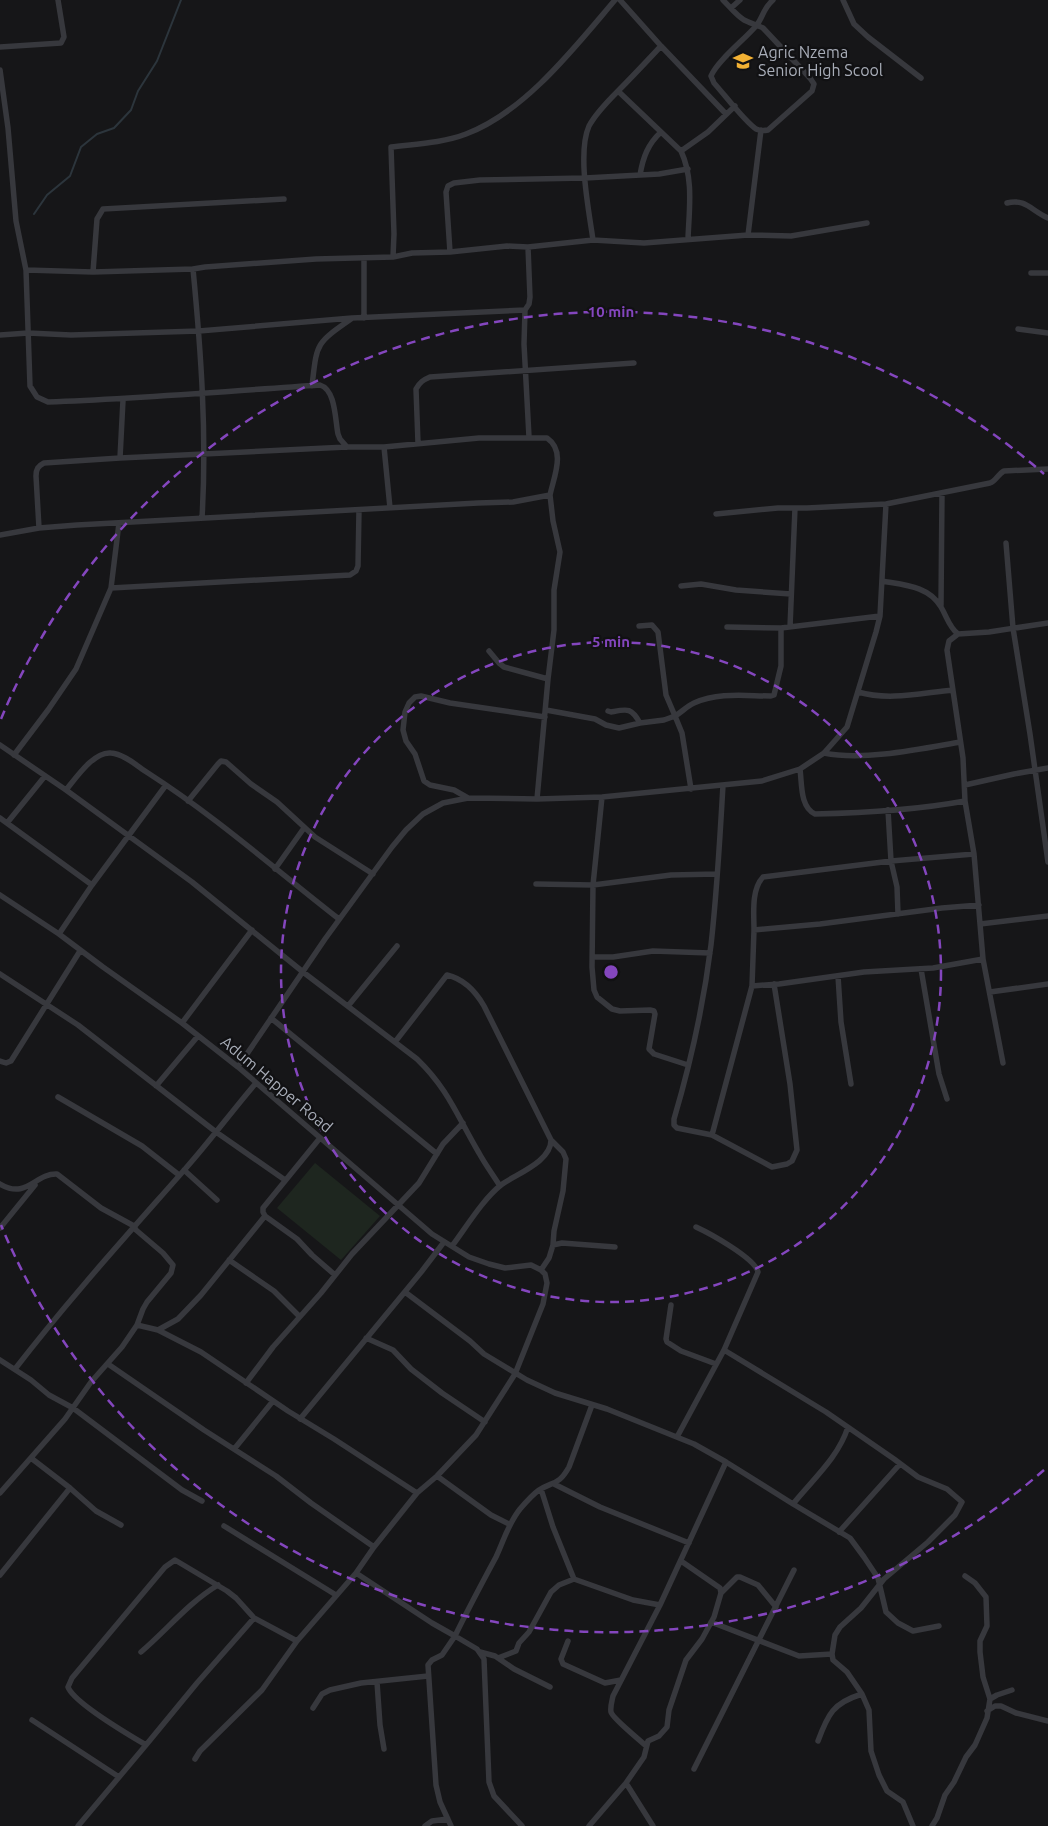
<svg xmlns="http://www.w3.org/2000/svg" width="1048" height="1826" font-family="Ubuntu,sans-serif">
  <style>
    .green { fill: #1e261f }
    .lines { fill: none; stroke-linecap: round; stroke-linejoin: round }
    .stream { stroke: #2c353c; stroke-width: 2 }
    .minor { stroke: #37383d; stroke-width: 5.5 }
    .ring { fill: none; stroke: #8446be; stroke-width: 2.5; stroke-dasharray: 9 6 }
    .labels { text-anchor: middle; stroke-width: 4.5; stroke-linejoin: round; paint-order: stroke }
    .poi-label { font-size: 16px; fill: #a8adb8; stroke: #111113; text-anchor: start }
    .street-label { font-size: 16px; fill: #a8adb8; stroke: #111113 }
    .centre { fill: #8446be; stroke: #111113; stroke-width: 2.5 }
    .ring-label { font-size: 15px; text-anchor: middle; font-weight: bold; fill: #8446be; stroke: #111113; stroke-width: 4.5; stroke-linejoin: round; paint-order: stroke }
  </style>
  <rect width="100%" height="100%" fill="#161618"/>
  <path class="green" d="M 315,1163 L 380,1216 L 341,1260 L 277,1208 Z"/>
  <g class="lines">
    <path class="stream" d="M 34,214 L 47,195 L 70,176 L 81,147 L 97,134 L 114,128 L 131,110 L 138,91 L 157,61 L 181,0"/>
    <path class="minor" d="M 620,0 L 661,46 L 726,114
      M 723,0 C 730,7 736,15 744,20 C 750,23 757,25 763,28 L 810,78 L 814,84 L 812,91 L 768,130 C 763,131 760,131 756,129 C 745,122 724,94 714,83 L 711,76 C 717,61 744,40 756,26 C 764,16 762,10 773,0
      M 843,0 L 854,24 L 868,37 L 921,78
      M 731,8 L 740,0
      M 0,47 L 61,43 L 64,37 L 58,0
      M 0,70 L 8,128 L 16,221 L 26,270 L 30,386 L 37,397 L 48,402 C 139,399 229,391 320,385 C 336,390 335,420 338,434 L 340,439 L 347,447
      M 618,91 L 681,151 C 694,179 689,210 688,239
      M 681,151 L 708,132 L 735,106
      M 640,175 C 643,157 648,144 661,132
      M 1007,203 C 1025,198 1032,211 1048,218
      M 748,235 L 761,130
      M 593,240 C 589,211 577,153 589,126 C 596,113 608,101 618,91 C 633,76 647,61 661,46
      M 450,252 L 446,192 L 448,186 L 454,183 L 480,180 L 585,178 L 659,174 L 688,169
      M 393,257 L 394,234 L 391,147 C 415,144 443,143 466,134 C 525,112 575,47 615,0
      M 364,258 L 364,318
      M 193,269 L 205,267 L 316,259 L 393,257 L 412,253 L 450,252 L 507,246 L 528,247 L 593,240 L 644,243 L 748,235 L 791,236 L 867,223
      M 26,270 L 93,272 L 193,269 C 201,352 207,435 202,518
      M 93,272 L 97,219 L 103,209 L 284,199
      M 1031,273 L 1048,273
      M 525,310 L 529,304 L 530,297 L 528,247
      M 1018,329 L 1048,333
      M 0,335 L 28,333 L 71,335 L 199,331 L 352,318 L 525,310 L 524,344 L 529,437
      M 312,386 C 317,343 315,344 351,319
      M 418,443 L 416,389 C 420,382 423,380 430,377 L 634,363
      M 384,447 L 390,508
      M 120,458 L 123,400
      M 716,514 L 778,508 L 807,508 L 886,504 L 990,483 C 996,481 998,474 1004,471 L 1048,469
      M 0,535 L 39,528 L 77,525 L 478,503 L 513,502 L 550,495 C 554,476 566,451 547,438 L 479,438 L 384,447 L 347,447 L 120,458 L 44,463 C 38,466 36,469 36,476 L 39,528
      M 1006,543 L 1013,628 L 1030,734 L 1048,862
      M 882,581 C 904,585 929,586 941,607 C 947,617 949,627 958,634 L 989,632 L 1048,623
      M 681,586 L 701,584 L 736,590 L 791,594
      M 111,588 L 350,575 L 356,571 L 358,566 L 359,510
      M 941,605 L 942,493
      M 727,627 L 781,628 L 880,616
      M 790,627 L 795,508
      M 958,634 L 949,641 L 947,650 L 963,758 L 965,801 L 974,854 L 983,959 L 1003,1063
      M 489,651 L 499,663 L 504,667 L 548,679 L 537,799
      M 548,679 L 554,630 L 554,590 L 560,552 L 553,521 L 550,495
      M 858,692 C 889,701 921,693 953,690
      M 546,710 L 595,719 L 606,725 L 619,728 L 640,723 L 664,720 L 675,716 L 666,695 L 658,632 L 652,625 L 639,626
      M 608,711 L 611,712 C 627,709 631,707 640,723
      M 0,745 L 66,790 L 192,882 L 303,972 L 417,1059 C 449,1090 457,1116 479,1153 C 485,1164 493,1175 500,1186
      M 824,753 C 864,761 920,749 960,742
      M 14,755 L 48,710 L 76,669 L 111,588 L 119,523
      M 800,769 C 802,784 800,807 815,814 C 865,813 916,810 965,801
      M 723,785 C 720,838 717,892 711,945 C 704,1001 690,1065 674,1119 L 674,1125 L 677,1128 L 712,1135 L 772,1167 L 787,1164 L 792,1161 L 797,1150 L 790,1084 L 774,984
      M 965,785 L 1014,774 L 1048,768
      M 691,789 L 682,733 L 675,716 C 682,712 687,706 694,703 C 719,692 745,696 771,696 L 774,695 L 781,666 L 781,628
      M 66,790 C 76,778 94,751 111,753 C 124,754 137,766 148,773 C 215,816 276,870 339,919
      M 602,797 L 593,885 L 592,967 L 594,990 L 597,997 L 612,1009 L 620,1011 L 650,1010 L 654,1011 L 655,1014 L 649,1049 L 654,1054 L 688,1065
      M 468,798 L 454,790 L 430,785 L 424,781 L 415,754 L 406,741 L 403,730 L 405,712 L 409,703 L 415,697 L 421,696 L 450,703 L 545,717
      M 188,801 L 218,764 L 221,761 L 226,762 L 251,784 L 277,802 L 315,837 L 373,874
      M 888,810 L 891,861 L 897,887 L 898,914
      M 0,818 L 92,885
      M 7,823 L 45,776
      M 275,869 L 304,828
      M 536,884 L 593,885 L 671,875 L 717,874
      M 0,895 L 59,934 L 103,967 L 182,1023 L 238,1067 L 432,1234 L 469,1257 L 489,1264 L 505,1268 L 531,1265 L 541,1270
      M 980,924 L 1048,916
      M 754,930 C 754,914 751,890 763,877 L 891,861 L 974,854
      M 59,934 L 92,885 L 166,785
      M 593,957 L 613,957 L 653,951 L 710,953
      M 921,969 L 939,1074 L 947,1099
      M 0,974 L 78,1025 L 216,1132 L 285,1180
      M 838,976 L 841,1022 L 851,1084
      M 752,986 L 779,984 L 864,972 L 933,968 L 983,959
      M 990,992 L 1048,984
      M 348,1006 L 397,946
      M 271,1018 L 437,1154
      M 182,1023 L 252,930
      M 395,1042 L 447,975 C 464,979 476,992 484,1006 L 551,1140 C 551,1162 516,1174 501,1185 C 483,1199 465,1229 452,1246
      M 0,1061 L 6,1063 L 11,1061 L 80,951
      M 238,1067 L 325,939 L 392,847 L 406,830 L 423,814 L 443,803 L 468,798 L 537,799 L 602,797 L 762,781 L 800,769 L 824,753 L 847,727 L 876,632 L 880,616 L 886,504
      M 156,1086 L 198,1036
      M 58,1097 L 142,1146 L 179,1175
      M 712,1135 L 752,986 L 754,930 L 820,924 L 942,908 L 979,905
      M 320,1138 L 263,1208 L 263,1212 L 265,1216 L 297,1239 L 312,1255 L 335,1275
      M 551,1140 L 563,1152 L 566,1159 L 563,1191 L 554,1231 L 553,1245
      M 184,1170 L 217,1200
      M 0,1184 C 27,1200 35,1173 57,1174 L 101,1208 L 134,1226 L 136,1230 L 163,1253 L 173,1265 L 171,1273 L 147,1302 L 143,1309 L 137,1325 L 122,1347 L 91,1382 L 65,1419 L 0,1493
      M 0,1228 L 35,1185
      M 229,1260 L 274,1291 L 299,1316
      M 541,1270 L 549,1258 L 553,1245 L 562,1243 L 615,1247
      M 405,1292 L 470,1341 L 484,1354 L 527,1380 L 555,1393 L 607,1409 L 694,1444 L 726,1462 L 660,1605 L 613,1696 C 612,1701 610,1707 611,1712 C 612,1718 640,1740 646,1746
      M 671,1305 L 666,1339 L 667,1342 L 681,1351 L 716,1364
      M 137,1325 L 158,1330 L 201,1352 L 288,1411 L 334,1439 L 417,1493
      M 158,1330 L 178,1319 L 201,1295 L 265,1216
      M 366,1338 L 393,1350 L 411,1369 L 442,1393 L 485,1422
      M 724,1350 L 826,1412 L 894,1459 L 918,1477 L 947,1489 L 962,1502 L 955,1515 L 928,1542 L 884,1579 L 861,1608 L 840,1627 L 835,1635 L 832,1654 L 833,1660 L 847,1672 L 862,1694 L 869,1710 L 871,1751 L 879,1775 L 887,1791 L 903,1802 L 913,1826
      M 0,1360 L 31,1380 L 49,1395 L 73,1408 L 182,1490 L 202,1501
      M 108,1364 L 204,1430 L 276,1476 L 311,1503 L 374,1547
      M 15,1369 C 69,1299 128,1234 186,1168 C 210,1141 232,1111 256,1083
      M 246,1383 L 273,1347 L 321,1293 L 352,1254 L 419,1183 L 443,1144 L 463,1123
      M 300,1419 L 422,1271 L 444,1242
      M 677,1437 L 724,1350 L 758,1272 C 755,1258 709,1233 696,1227
      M 235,1448 L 273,1401
      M 726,1462 L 793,1504 C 813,1479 838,1458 848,1427
      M 437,1476 L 491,1515 L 509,1524
      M 554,1484 L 600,1507 L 689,1543
      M 70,1488 L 96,1511 L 121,1525
      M 541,1489 L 553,1527 L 574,1579
      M 793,1504 L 850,1538 L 864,1557 L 878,1578 L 886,1612 L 898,1623 L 913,1631 L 939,1626
      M 224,1526 L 336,1595
      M 839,1532 L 900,1464
      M 681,1561 L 720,1588 L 721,1593
      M 0,1575 L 70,1488 L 31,1458
      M 965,1576 L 975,1583 L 986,1597 L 987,1626 L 980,1641 L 980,1652 L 983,1677 L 990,1699
      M 254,1618 L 197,1683 L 146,1745 C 129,1735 74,1703 68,1687 L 72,1678 L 165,1567 L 175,1560 L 227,1591 L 236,1598 L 254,1618 L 297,1641
      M 711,1622 L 799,1656 L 832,1654
      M 568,1641 L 561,1659 L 563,1664 L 605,1683 L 621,1680
      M 141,1652 C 167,1630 188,1603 218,1585
      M 480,1652 L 495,1656 L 514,1669 L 550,1687
      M 498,1658 L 516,1651 L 519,1643 L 529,1632 L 551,1592 L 559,1585 L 574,1579 L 633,1600 L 660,1605
      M 377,1682 L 380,1725 L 384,1749
      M 313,1708 L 322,1694 L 330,1690 L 361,1683 L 428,1676
      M 987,1711 L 995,1706 L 1001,1706 L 1016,1713 L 1048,1721
      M 32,1720 L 119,1777
      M 818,1741 C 828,1714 833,1703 862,1694
      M 195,1759 L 200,1751 L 262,1690 L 297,1641 L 356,1573
      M 694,1769 L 794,1570
      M 626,1783 L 653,1826
      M 78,1826 L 146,1745
      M 425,1826 L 432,1821 L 448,1819
      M 451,1826 L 440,1802 L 436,1785 L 428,1665 L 432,1660 L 442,1655 L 455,1636 L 432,1623 L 356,1573 L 374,1547 L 417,1493 L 437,1476 L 476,1435 L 515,1374 L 543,1304 L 547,1283 L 545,1274 L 541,1270
      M 522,1826 L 494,1796 L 489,1782 L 484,1659 L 477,1649 L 455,1636 C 468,1609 482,1583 496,1557 C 504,1540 508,1524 520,1509 C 526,1502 532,1495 539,1490 C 554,1481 559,1485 569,1467 L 592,1405
      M 589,1826 L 626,1783 L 644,1757 L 648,1741 L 659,1736 L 667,1727 L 669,1710 L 686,1660 L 702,1639 L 714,1617 L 721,1593 L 737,1577 L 740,1577 L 758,1585 L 776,1607
      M 932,1826 L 937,1818 L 945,1795 L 954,1782 L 966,1757 L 975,1745 L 987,1718 L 990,1699 L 997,1695 L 1012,1690"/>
  </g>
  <g class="ring">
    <circle cx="611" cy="972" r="330"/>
    <path d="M1044 1470A660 660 0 0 1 1 1225M1 719A660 660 0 0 1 1044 474"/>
  </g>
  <defs>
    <symbol id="school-bare" viewBox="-9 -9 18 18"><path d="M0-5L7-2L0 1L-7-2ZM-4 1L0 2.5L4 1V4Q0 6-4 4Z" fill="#f2b134" stroke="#111113" stroke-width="2.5" paint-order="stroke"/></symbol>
  </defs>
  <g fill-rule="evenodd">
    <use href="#school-bare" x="729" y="47" width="28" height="28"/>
  </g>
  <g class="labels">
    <g class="poi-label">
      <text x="758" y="58">Agric Nzema<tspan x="758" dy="18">Senior High Scool</tspan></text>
    </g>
    <g class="street-label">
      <text transform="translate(277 1084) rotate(40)" y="6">Adum Happer Road</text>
    </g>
  </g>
  <circle cx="611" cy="972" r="8" class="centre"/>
  <g class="ring-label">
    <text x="611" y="317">10 min</text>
    <text x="611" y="647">5 min</text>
  </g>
</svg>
